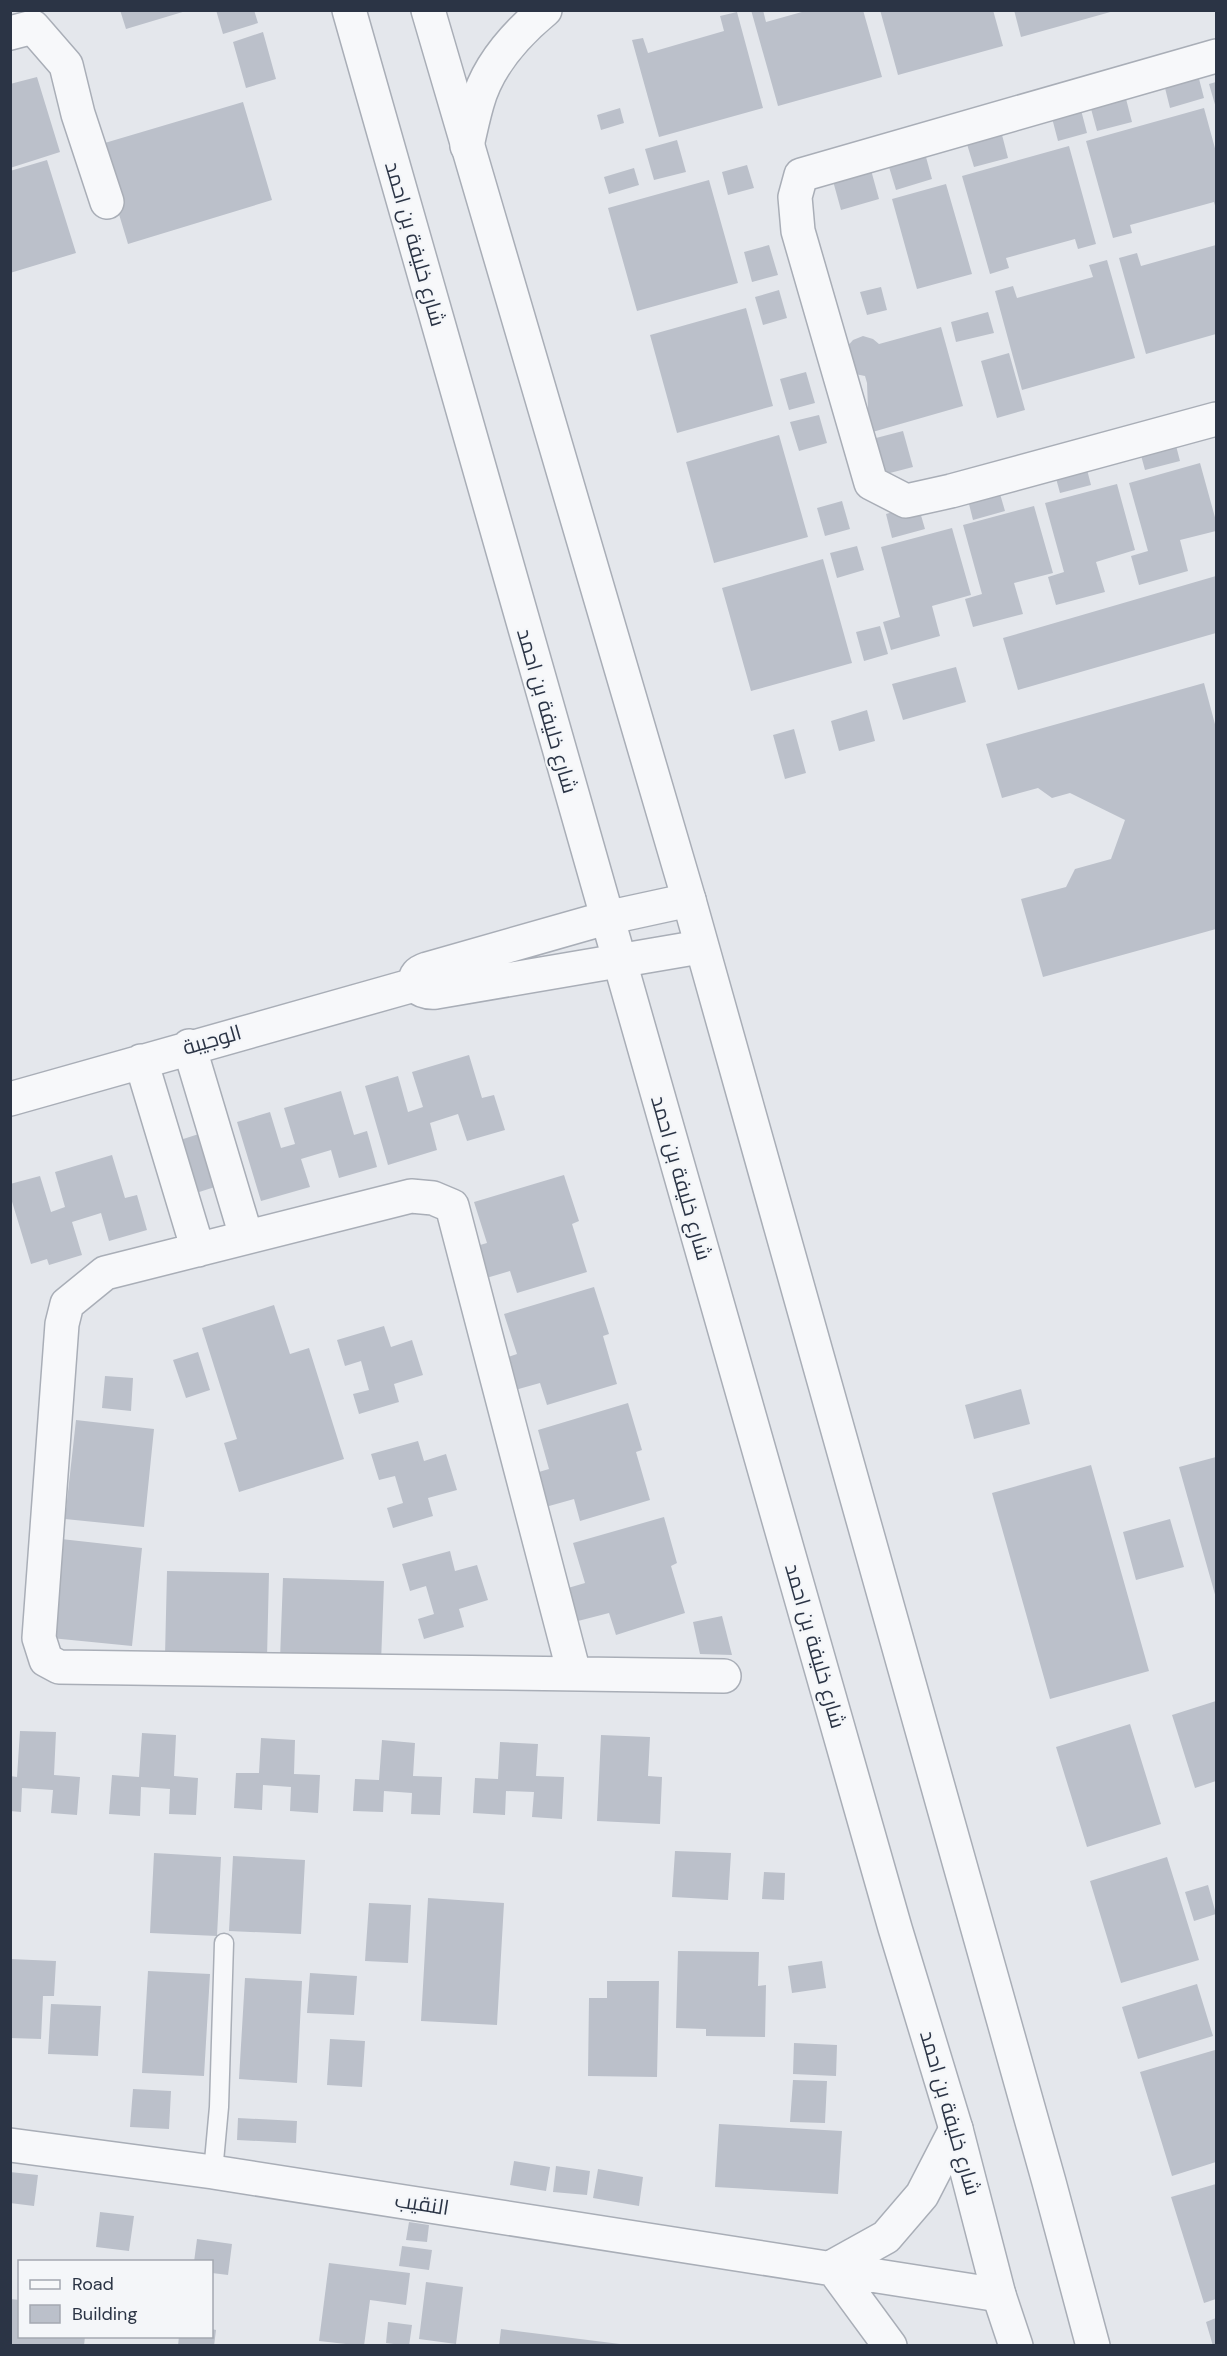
<svg xmlns="http://www.w3.org/2000/svg" width="1227" height="2356" font-family="'DM Sans',Cairo,sans-serif">
  <style>
    .building { fill: #bbc0ca }
    .lines { fill: none; stroke-linecap: round; stroke-linejoin: round }
    .service-casing { stroke: #a9aeb7; stroke-width: 21 }
    .minor-casing { stroke: #a9aeb7; stroke-width: 36 }
    .tertiary-casing { stroke: #a9aeb7; stroke-width: 36 }
    .service { stroke: #f7f8fa; stroke-width: 18 }
    .minor { stroke: #f7f8fa; stroke-width: 33 }
    .tertiary { stroke: #f7f8fa; stroke-width: 33 }
    .labels { text-anchor: middle; stroke-width: 4.5; stroke-linejoin: round; paint-order: stroke }
    .street-label { font-size: 21px; fill: #2b3445; stroke: #f4f6f9 }
  </style>
  <rect width="100%" height="100%" fill="#e4e7ec"/>
  <path class="building" d="M 120,10 L 186,10 L 186,11 L 126,29 Z
    M 216,10 L 254,10 L 258,23 L 223,34 Z
    M 751,10 L 763,10 L 766,22 L 809,10 L 863,10 L 882,77 L 778,106 Z
    M 880,10 L 993,10 L 1003,46 L 898,75 Z
    M 1014,10 L 1114,10 L 1114,11 L 1021,37 Z
    M 737,12 L 763,108 L 659,137 L 632,40 L 643,38 L 648,53 L 724,31 L 720,16 Z
    M 263,32 L 276,79 L 246,88 L 233,42 Z
    M 1198,75 L 1204,98 L 1170,108 L 1164,84 Z
    M 37,77 L 60,152 L 10,168 L 10,84 Z
    M 1216,82 L 1216,108 L 1209,84 Z
    M 1125,95 L 1132,122 L 1097,131 L 1090,105 Z
    M 243,102 L 272,200 L 128,244 L 98,145 Z
    M 620,108 L 624,123 L 601,130 L 597,115 Z
    M 1204,108 L 1216,152 L 1216,209 L 1214,202 L 1130,225 L 1132,233 L 1113,238 L 1086,141 Z
    M 1081,110 L 1087,133 L 1058,141 L 1052,118 Z
    M 1001,131 L 1008,158 L 974,167 L 966,141 Z
    M 677,140 L 686,172 L 654,180 L 645,149 Z
    M 1069,146 L 1096,244 L 1078,249 L 1075,239 L 1006,258 L 1009,268 L 990,274 L 962,176 Z
    M 926,157 L 932,179 L 896,190 L 889,167 Z
    M 47,160 L 76,253 L 10,273 L 10,171 Z
    M 747,165 L 754,188 L 728,195 L 722,172 Z
    M 634,168 L 639,185 L 609,194 L 604,177 Z
    M 871,170 L 879,199 L 841,210 L 833,181 Z
    M 709,180 L 738,283 L 637,311 L 608,208 Z
    M 946,184 L 972,274 L 917,289 L 892,199 Z
    M 769,245 L 778,275 L 752,282 L 744,252 Z
    M 1216,245 L 1216,334 L 1146,354 L 1119,258 L 1137,253 L 1141,266 Z
    M 1107,260 L 1135,358 L 1022,390 L 995,291 L 1013,286 L 1017,298 L 1093,277 L 1089,265 Z
    M 881,287 L 887,310 L 867,315 L 860,292 Z
    M 779,290 L 787,318 L 763,325 L 755,297 Z
    M 746,308 L 773,406 L 677,433 L 650,335 Z
    M 988,312 L 994,333 L 956,342 L 951,322 Z
    M 941,327 L 963,406 L 869,433 L 867,383 L 865,376 L 855,374 L 846,348 L 853,340 L 863,336 L 873,339 L 879,344 Z
    M 1009,353 L 1025,410 L 997,418 L 981,361 Z
    M 806,372 L 815,403 L 789,410 L 780,379 Z
    M 819,415 L 827,443 L 799,451 L 790,422 Z
    M 903,431 L 913,467 L 886,474 L 876,438 Z
    M 779,435 L 808,537 L 714,563 L 686,462 Z
    M 1174,438 L 1180,461 L 1145,470 L 1139,448 Z
    M 1085,462 L 1091,485 L 1060,493 L 1054,471 Z
    M 1200,463 L 1216,521 L 1216,531 L 1180,540 L 1188,571 L 1139,585 L 1131,556 L 1148,551 L 1129,483 Z
    M 1117,484 L 1135,550 L 1096,562 L 1105,592 L 1056,605 L 1048,577 L 1064,572 L 1045,503 Z
    M 998,487 L 1005,511 L 973,520 L 967,496 Z
    M 842,501 L 850,529 L 825,536 L 817,508 Z
    M 918,505 L 925,529 L 892,538 L 886,514 Z
    M 1034,506 L 1053,573 L 1014,583 L 1023,614 L 973,627 L 965,599 L 982,594 L 963,525 Z
    M 952,528 L 971,595 L 932,606 L 940,636 L 891,650 L 883,622 L 900,617 L 881,547 Z
    M 857,546 L 864,570 L 837,578 L 830,553 Z
    M 823,559 L 852,663 L 751,691 L 722,588 Z
    M 1216,576 L 1216,633 L 1018,690 L 1003,638 Z
    M 880,626 L 888,654 L 864,661 L 856,632 Z
    M 956,667 L 966,702 L 903,720 L 892,684 Z
    M 1204,683 L 1216,728 L 1216,929 L 1043,977 L 1021,899 L 1066,887 L 1075,869 L 1111,859 L 1125,820 L 1070,793 L 1052,798 L 1038,788 L 1002,798 L 986,744 Z
    M 867,710 L 875,741 L 839,751 L 831,721 Z
    M 794,729 L 806,773 L 785,779 L 773,735 Z
    M 469,1055 L 482,1098 L 494,1095 L 505,1130 L 467,1141 L 458,1114 L 430,1123 L 437,1150 L 388,1165 L 365,1086 L 398,1076 L 408,1112 L 423,1107 L 412,1072 Z
    M 341,1091 L 354,1135 L 367,1131 L 377,1167 L 339,1178 L 331,1150 L 301,1159 L 310,1187 L 261,1201 L 237,1122 L 270,1112 L 281,1148 L 295,1144 L 284,1108 Z
    M 205,1132 L 221,1185 L 193,1194 L 177,1141 Z
    M 112,1155 L 125,1198 L 137,1195 L 147,1230 L 109,1241 L 101,1213 L 72,1222 L 82,1255 L 49,1265 L 47,1259 L 31,1264 L 10,1195 L 10,1184 L 40,1176 L 51,1212 L 65,1207 L 55,1172 Z
    M 564,1175 L 579,1221 L 572,1224 L 587,1272 L 517,1293 L 510,1271 L 483,1279 L 473,1247 L 487,1243 L 474,1202 Z
    M 594,1287 L 609,1334 L 603,1336 L 617,1384 L 547,1405 L 540,1383 L 515,1390 L 505,1358 L 517,1354 L 504,1314 Z
    M 274,1305 L 290,1354 L 309,1348 L 344,1459 L 239,1492 L 224,1443 L 237,1439 L 202,1328 Z
    M 384,1326 L 391,1347 L 412,1340 L 423,1375 L 394,1384 L 399,1402 L 359,1414 L 353,1394 L 369,1390 L 361,1361 L 345,1366 L 337,1340 Z
    M 198,1352 L 210,1390 L 186,1398 L 173,1360 Z
    M 105,1376 L 133,1378 L 131,1411 L 102,1408 Z
    M 1021,1389 L 1030,1424 L 974,1439 L 965,1405 Z
    M 628,1403 L 642,1450 L 636,1452 L 650,1500 L 580,1521 L 574,1499 L 542,1508 L 532,1474 L 549,1469 L 538,1430 Z
    M 76,1420 L 154,1429 L 144,1527 L 65,1519 Z
    M 418,1441 L 424,1461 L 446,1454 L 457,1490 L 428,1498 L 433,1516 L 393,1528 L 387,1508 L 403,1503 L 395,1476 L 379,1480 L 371,1454 Z
    M 1216,1457 L 1216,1598 L 1179,1467 Z
    M 1091,1465 L 1149,1671 L 1050,1699 L 992,1493 Z
    M 664,1517 L 677,1563 L 671,1566 L 685,1613 L 616,1635 L 609,1613 L 578,1621 L 568,1588 L 585,1583 L 573,1543 Z
    M 1170,1519 L 1184,1567 L 1136,1580 L 1123,1532 Z
    M 61,1539 L 142,1548 L 132,1646 L 51,1638 Z
    M 450,1551 L 455,1571 L 477,1565 L 488,1600 L 459,1609 L 464,1627 L 424,1639 L 418,1619 L 434,1614 L 426,1586 L 410,1591 L 402,1564 Z
    M 167,1571 L 269,1573 L 267,1658 L 165,1656 Z
    M 283,1578 L 384,1581 L 381,1663 L 280,1659 Z
    M 722,1616 L 732,1655 L 700,1654 L 693,1622 Z
    M 1216,1701 L 1216,1781 L 1195,1788 L 1172,1715 Z
    M 1130,1724 L 1161,1824 L 1087,1847 L 1056,1747 Z
    M 20,1731 L 56,1732 L 54,1775 L 80,1777 L 77,1815 L 51,1813 L 53,1790 L 22,1788 L 21,1812 L 10,1811 L 10,1776 L 17,1777 Z
    M 142,1733 L 176,1735 L 174,1776 L 198,1778 L 196,1815 L 169,1814 L 170,1789 L 141,1787 L 140,1816 L 109,1814 L 112,1775 L 139,1777 Z
    M 601,1735 L 650,1737 L 648,1776 L 662,1777 L 660,1824 L 597,1821 Z
    M 261,1738 L 295,1740 L 294,1774 L 320,1775 L 318,1813 L 290,1811 L 291,1787 L 263,1785 L 262,1810 L 234,1808 L 236,1773 L 259,1773 Z
    M 382,1740 L 415,1743 L 413,1776 L 442,1777 L 440,1815 L 411,1814 L 412,1793 L 384,1791 L 383,1812 L 353,1811 L 355,1779 L 379,1780 Z
    M 500,1742 L 538,1744 L 536,1776 L 564,1777 L 562,1819 L 532,1817 L 534,1792 L 506,1791 L 505,1815 L 473,1813 L 475,1778 L 498,1779 Z
    M 675,1851 L 731,1853 L 728,1900 L 672,1897 Z
    M 154,1853 L 221,1857 L 217,1936 L 150,1933 Z
    M 233,1856 L 305,1860 L 301,1934 L 229,1931 Z
    M 1167,1857 L 1199,1960 L 1121,1983 L 1090,1881 Z
    M 764,1872 L 785,1873 L 784,1900 L 762,1899 Z
    M 1208,1885 L 1216,1914 L 1194,1921 L 1185,1892 Z
    M 428,1898 L 504,1903 L 497,2025 L 421,2021 Z
    M 369,1903 L 411,1905 L 408,1963 L 365,1961 Z
    M 678,1951 L 759,1952 L 758,1986 L 766,1985 L 765,2037 L 706,2036 L 706,2029 L 676,2028 Z
    M 10,1959 L 56,1961 L 54,1996 L 43,1996 L 41,2039 L 10,2038 Z
    M 822,1961 L 826,1988 L 792,1993 L 788,1966 Z
    M 148,1971 L 210,1974 L 204,2076 L 142,2073 Z
    M 310,1973 L 357,1976 L 354,2015 L 307,2013 Z
    M 245,1978 L 302,1981 L 297,2083 L 239,2079 Z
    M 607,1981 L 659,1981 L 657,2077 L 588,2076 L 589,1998 L 607,1998 Z
    M 1197,1984 L 1213,2036 L 1138,2059 L 1122,2007 Z
    M 51,2004 L 101,2006 L 98,2056 L 48,2054 Z
    M 330,2039 L 365,2041 L 362,2087 L 327,2085 Z
    M 794,2043 L 837,2045 L 836,2076 L 793,2074 Z
    M 1215,2050 L 1216,2056 L 1216,2162 L 1172,2176 L 1140,2072 Z
    M 793,2080 L 827,2081 L 825,2123 L 790,2122 Z
    M 133,2089 L 171,2091 L 169,2129 L 130,2127 Z
    M 238,2118 L 297,2121 L 296,2143 L 237,2140 Z
    M 719,2124 L 842,2131 L 838,2194 L 715,2187 Z
    M 514,2161 L 550,2167 L 546,2191 L 510,2185 Z
    M 556,2166 L 590,2171 L 587,2195 L 553,2192 Z
    M 598,2169 L 643,2177 L 639,2206 L 593,2198 Z
    M 10,2172 L 38,2175 L 34,2206 L 10,2203 Z
    M 1216,2184 L 1216,2299 L 1204,2303 L 1171,2197 Z
    M 100,2212 L 134,2216 L 129,2251 L 96,2247 Z
    M 409,2222 L 429,2225 L 427,2242 L 406,2240 Z
    M 197,2239 L 232,2244 L 228,2275 L 212,2273 L 212,2262 L 194,2262 Z
    M 402,2246 L 432,2250 L 429,2270 L 399,2266 Z
    M 329,2263 L 410,2273 L 406,2305 L 370,2300 L 364,2346 L 319,2341 Z
    M 426,2282 L 463,2287 L 456,2344 L 419,2339 Z
    M 10,2299 L 20,2300 L 20,2336 L 85,2336 L 84,2346 L 10,2346 Z
    M 1216,2318 L 1216,2346 L 1213,2346 L 1206,2322 Z
    M 388,2322 L 412,2325 L 409,2346 L 386,2343 Z
    M 212,2329 L 216,2330 L 214,2346 L 178,2346 L 179,2336 L 212,2336 Z
    M 501,2329 L 620,2344 L 620,2346 L 499,2346 Z"/>
  <g class="lines">
    <defs>
      <path id="service" d="M 213,2172 L 219,2107 L 224,1943"/>
      <path id="minor" d="M 10,33 L 33,27 L 66,65 L 78,114 L 107,202
        M 1216,56 L 801,175 L 795,197 L 798,231 L 871,483 L 906,501 L 951,491 L 1216,419
        M 467,146 C 470,132 473,118 477,104 C 487,67 516,34 545,10
        M 414,985 C 415,975 418,972 427,969 L 606,918 L 689,900
        M 414,985 C 421,991 427,993 436,992 L 700,947
        M 189,1046 L 246,1236
        M 141,1061 L 198,1250
        M 10,1099 L 414,985
        M 574,1673 L 452,1206 L 433,1198 L 411,1196 L 105,1273 L 67,1304 L 62,1324 L 39,1638 L 46,1660 L 59,1667 L 724,1676
        M 10,2145 L 213,2172 L 999,2295
        M 832,2267 L 886,2237 L 922,2195 L 956,2129
        M 832,2267 L 890,2346"/>
      <path id="tertiary" d="M 349,10 L 895,1928 L 956,2129 L 999,2295 L 1016,2346
        M 428,10 L 689,900 L 1049,2182 L 1093,2346"/>
    </defs>
    <use href="#service" class="service-casing"/>
    <use href="#minor" class="minor-casing"/>
    <use href="#tertiary" class="tertiary-casing"/>
    <use href="#service" class="service"/>
    <use href="#minor" class="minor"/>
    <use href="#tertiary" class="tertiary"/>
  </g>
  <g class="labels">
    <g class="street-label">
      <text transform="translate(415 244) rotate(74)" y="7">شارع خليفة بن احمد</text>
      <text transform="translate(547 711) rotate(74)" y="7">شارع خليفة بن احمد</text>
      <text transform="translate(212 1040) rotate(-16)" y="7">الوجيبة</text>
      <text transform="translate(681 1178) rotate(74)" y="7">شارع خليفة بن احمد</text>
      <text transform="translate(815 1646) rotate(74)" y="7">شارع خليفة بن احمد</text>
      <text transform="translate(950 2113) rotate(74)" y="7">شارع خليفة بن احمد</text>
      <text transform="translate(422 2204) rotate(9)" y="7">النقيب</text>
    </g>
  </g>
  <rect width="1227" height="2356" fill="none" stroke="#2b3445" stroke-width="24"/>
  <rect x="18" y="2260" width="195" height="78" fill="#f4f6f9" stroke="#a4a8b1" stroke-width="1.5"/>
  <rect x="30" y="2280" width="30" height="9" fill="#f7f8fa" stroke="#a4a8b1" stroke-width="1.5"/>
  <text x="72" y="2290" font-size="18" fill="#2b3445">Road</text>
  <rect x="30" y="2305" width="30" height="18" fill="#bbc0ca" stroke="#a4a8b1" stroke-width="1.5"/>
  <text x="72" y="2320" font-size="18" fill="#2b3445">Building</text>
</svg>
